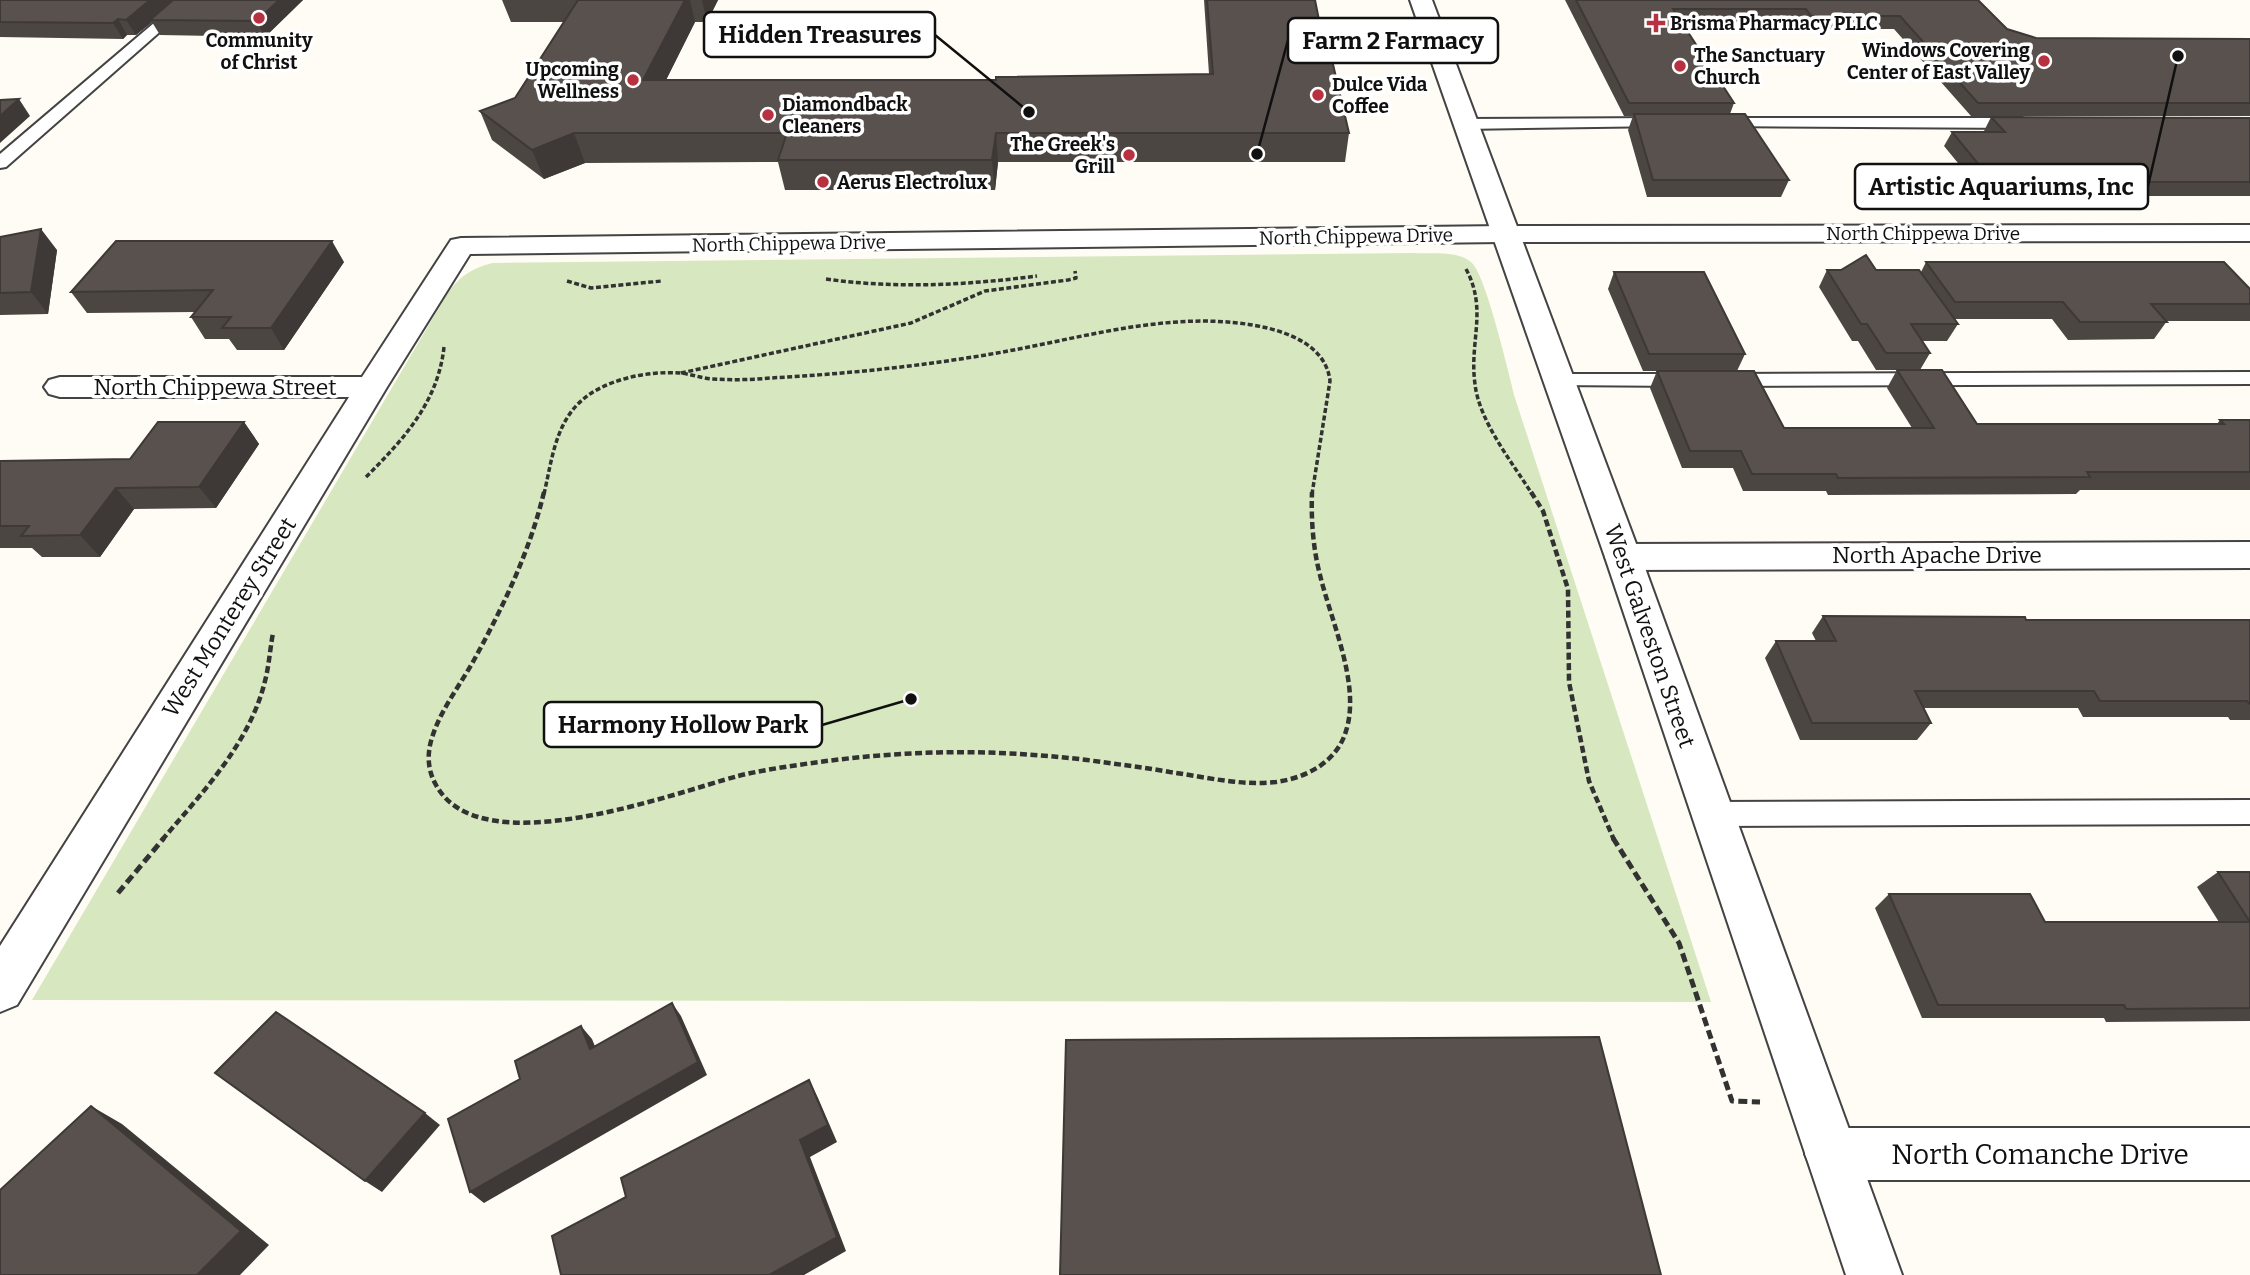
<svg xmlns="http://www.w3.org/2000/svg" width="2250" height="1275" font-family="Bitter,serif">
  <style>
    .green { fill: #d7e7bf }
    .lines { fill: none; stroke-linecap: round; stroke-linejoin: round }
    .service-casing { stroke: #434343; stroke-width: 4 }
    .minor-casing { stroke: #434343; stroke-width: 4 }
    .tertiary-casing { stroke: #434343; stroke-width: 4 }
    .path-far2 { stroke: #323232; stroke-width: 3.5; stroke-dasharray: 5 2.5; stroke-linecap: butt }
    .path-far1 { stroke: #323232; stroke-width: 4.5; stroke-dasharray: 7 3.5; stroke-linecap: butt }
    .path { stroke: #323232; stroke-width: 5; stroke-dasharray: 9 4.5; stroke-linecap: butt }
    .service { fill: #fff; fill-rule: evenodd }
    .minor { fill: #fff; fill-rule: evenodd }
    .tertiary { fill: #fff; fill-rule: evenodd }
    .wall { fill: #4c4642 }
    .shaded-wall { fill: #3e3936 }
    .building { fill: #58514d; stroke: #3e3936; stroke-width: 2 }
    .poi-dot { fill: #b83141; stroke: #fff; stroke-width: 2.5 }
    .labels { text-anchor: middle; stroke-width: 7; stroke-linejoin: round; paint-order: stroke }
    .far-poi-label { font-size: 19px; font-weight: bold; fill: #101010; stroke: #fff; text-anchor: start }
    .far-street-label { font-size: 19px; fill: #101010; stroke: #fff }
    .street-label { font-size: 23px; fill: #101010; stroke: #fff }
    .near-street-label { font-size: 28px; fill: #101010; stroke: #fff }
    .leader { fill: none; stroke: #101010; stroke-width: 2.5 }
    .callout-dot { fill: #101010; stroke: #fff; stroke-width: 2.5 }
    .callout { fill: #fff; stroke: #101010; stroke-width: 2.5 }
    .callout-label { font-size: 24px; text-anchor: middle; font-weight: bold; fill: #101010 }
  </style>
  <rect width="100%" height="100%" fill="#fefcf4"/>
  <path class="green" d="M 1414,253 C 1432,254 1458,250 1472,263 C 1486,276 1509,374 1515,398 L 1711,1002 L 32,1000 L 447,294 C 460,276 471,269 492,263 Z"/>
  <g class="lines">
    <defs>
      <path id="service" d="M 181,0 L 196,0 L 6,167 L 0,168 L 0,154 Z
        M 1661,118 L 1667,120 L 1669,123 L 1667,126 L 1464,129 L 1456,124 L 1464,119 Z
        M 1719,118 L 2022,118 L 2030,123 L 2022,128 L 1713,126 L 1711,123 L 1713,120 Z
        M 2250,372 L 2250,384 L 1727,386 L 1720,385 L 1717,380 L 1720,375 L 1727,374 Z
        M 1558,374 L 1687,374 L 1694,375 L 1697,380 L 1694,385 L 1687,386 L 1551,385 L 1548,380 L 1551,375 Z
        M 2250,800 L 2250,824 L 1713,826 L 1703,822 L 1699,814 L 1703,806 L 1713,802 Z"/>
      <path id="minor" d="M 2250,225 L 2250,241 L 1504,242 L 470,254 L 387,387 L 17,1005 L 0,1012 L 0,946 L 349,397 L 60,397 L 49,394 L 44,387 L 49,380 L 60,377 L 362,377 L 451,240 L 461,238 L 1504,226 Z
        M 2250,542 L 2250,568 L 1623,570 L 1610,566 L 1605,557 L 1610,548 L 1623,544 Z
        M 1831,1128 L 2250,1128 L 2250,1180 L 1831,1180 L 1813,1172 L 1805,1154 L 1813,1136 Z"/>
      <path id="tertiary" d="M 1410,0 L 1432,0 L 1641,557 L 1902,1275 L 1846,1275 L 1605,557 Z"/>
    </defs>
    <use href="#service" class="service-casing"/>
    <use href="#minor" class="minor-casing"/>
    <use href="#tertiary" class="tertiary-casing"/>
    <path class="path-far2" d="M 1466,269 C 1488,310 1469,341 1475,384 C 1479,421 1512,462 1532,494
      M 826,279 C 896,289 967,285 1037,276
      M 567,281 L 591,288 L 662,281
      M 681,373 L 911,323 L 985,291 L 1068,280 L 1076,278 L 1075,271
      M 366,477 C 404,439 438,402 444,347
      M 544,494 C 553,455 556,415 593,392 C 618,377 652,371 680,373 C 691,374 701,378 712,379 C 731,380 751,380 770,378 C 846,374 923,366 997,353 C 1072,340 1151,316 1228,322 C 1265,325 1325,336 1330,381 L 1312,494"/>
    <path class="path-far1" d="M 544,492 C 530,551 503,607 474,660 C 459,687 439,712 431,741 C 427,756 428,771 436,785 C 480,866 671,794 738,776 C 758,771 778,768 798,765 C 897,750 987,748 1087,760 C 1115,764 1142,767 1170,772 C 1205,777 1241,786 1276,782 C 1306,778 1337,762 1346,731 C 1361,685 1331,621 1320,575 C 1313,548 1311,520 1312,492
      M 1531,492 L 1543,511 L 1568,589 L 1569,682 L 1589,781 L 1614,840
      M 162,840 C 202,793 250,743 265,681 C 269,666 270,649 273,633"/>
    <path class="path" d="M 1613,838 L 1679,943 L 1732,1101 L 1760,1102
      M 118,893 L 164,838"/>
    <use href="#service" class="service"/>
    <use href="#minor" class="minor"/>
    <use href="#tertiary" class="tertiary"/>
  </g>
  <path class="wall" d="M 0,0 L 303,0 L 265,37 L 160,35 L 152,22 L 136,35 L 127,35 L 123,39 L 0,37 Z
    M 502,0 L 718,0 L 707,22 L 695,22 L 666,80 L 996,80 L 1209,74 L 1204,0 L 1315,0 L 1327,60 L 1349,133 L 1345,162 L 998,162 L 995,190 L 785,190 L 778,162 L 585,163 L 544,179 L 492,140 L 480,111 L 515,98 L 564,22 L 511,22 Z
    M 1565,0 L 1978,0 L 2007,29 L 2036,38 L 2250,39 L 2250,116 L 1971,116 L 1894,29 L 1806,29 L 1801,22 L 1681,22 L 1734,103 L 1730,114 L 1789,180 L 1781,197 L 1647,197 L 1628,130 L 1633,116 L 1624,116 Z
    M 1991,117 L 2250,118 L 2250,196 L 1985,196 L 1944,146 L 1952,132 L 1985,132 L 1984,131 Z
    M 0,237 L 57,250 L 48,314 L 0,315 Z
    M 344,262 L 284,350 L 237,350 L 229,339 L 205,339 L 191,317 L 195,312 L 87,313 L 71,292 Z
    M 1926,262 L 2250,289 L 2250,321 L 2167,321 L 2154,339 L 2068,340 L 2052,319 L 1955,319 L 1958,324 L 1947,341 L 1922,341 L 1930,353 L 1920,370 L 1977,424 L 2217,424 L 2220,420 L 2250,420 L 2250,490 L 2080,490 L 2076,494 L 1828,495 L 1826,491 L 1743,491 L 1733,468 L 1682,468 L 1650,388 L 1657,371 L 1643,371 L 1608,289 L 1614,272 L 1745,354 L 1737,371 L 1784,428 L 1912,428 L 1887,388 L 1897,370 L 1876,370 L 1858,341 L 1852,341 L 1819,287 L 1827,270 L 1876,270 L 1921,272 Z
    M 244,422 L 259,444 L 216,508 L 134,509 L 100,557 L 42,557 L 32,548 L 0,548 L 0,461 L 130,459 Z
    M 1823,616 L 2026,620 L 2250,620 L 2250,720 L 2230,720 L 2228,717 L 2083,717 L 2078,708 L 1923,708 L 1931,723 L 1917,740 L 1800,740 L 1765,658 L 1776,641 L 1816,641 L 1812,633 Z
    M 2218,872 L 2250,872 L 2250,1021 L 2106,1022 L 2104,1018 L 1922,1018 L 1875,908 L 1889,894 L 2045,922 L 2219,922 L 2197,887 Z"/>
  <path class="shaded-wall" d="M 150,0 L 178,0 L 150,20 L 152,22 L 136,35 L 126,20 Z
    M 279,0 L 303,0 L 265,37 L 257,21 Z
    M 685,0 L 690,0 L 695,22 L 652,108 L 643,80 Z
    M 702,0 L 718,0 L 707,22 Z
    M 118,19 L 127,35 L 123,39 L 113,23 Z
    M 19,99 L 30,116 L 0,143 L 0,116 Z
    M 574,133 L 585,163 L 544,179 L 532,150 Z
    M 996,133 L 998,162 L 995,190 L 992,160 Z
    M 41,229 L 57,250 L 48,314 L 31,292 Z
    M 332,241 L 344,262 L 284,350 L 271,328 Z
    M 244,422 L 259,444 L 216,508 L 199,487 Z
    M 116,488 L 134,509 L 100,557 L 80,535 Z
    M 672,1003 L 681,1016 L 707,1075 L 484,1203 L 470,1192 Z
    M 581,1026 L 592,1039 L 601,1061 L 590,1049 Z
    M 809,1080 L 818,1098 L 837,1142 L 810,1157 L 846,1251 L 804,1275 L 769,1275 L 800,1140 Z
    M 91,1106 L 122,1124 L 269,1245 L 240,1275 L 197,1275 Z
    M 425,1113 L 440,1125 L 382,1192 L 365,1181 Z"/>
  <path class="building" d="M 0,0 L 150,0 L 126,20 L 118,19 L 113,23 L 0,22 Z
    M 173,0 L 279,0 L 257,21 L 150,20 Z
    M 578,0 L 685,0 L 643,80 L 996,80 L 996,77 L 1213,74 L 1207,0 L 1315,0 L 1327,60 L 1332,60 L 1349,133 L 996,133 L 992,160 L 778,160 L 787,133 L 574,133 L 532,150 L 480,111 L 515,98 Z
    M 1576,0 L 1978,0 L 2007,29 L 2036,38 L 2250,39 L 2250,103 L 1978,103 L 1900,16 L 1811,16 L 1806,9 L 1673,9 L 1734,103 L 1629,103 Z
    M 19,99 L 0,116 L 0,100 Z
    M 1634,114 L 1745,114 L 1789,180 L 1653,180 Z
    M 1991,117 L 2250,118 L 2250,182 L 1993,182 L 1952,132 L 2005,132 Z
    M 41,229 L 31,292 L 0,293 L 0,237 Z
    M 116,241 L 332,241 L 271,328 L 222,328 L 231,317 L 191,317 L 213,290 L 71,292 Z
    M 1866,255 L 1876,270 L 1919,270 L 1958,324 L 1911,324 L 1930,353 L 1886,353 L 1867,324 L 1861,324 L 1827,270 L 1841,270 Z
    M 1926,262 L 2224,262 L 2250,289 L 2250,304 L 2151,304 L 2167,322 L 2080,322 L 2063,302 L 1955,302 Z
    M 1614,272 L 1704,272 L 1745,354 L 1649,354 Z
    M 1897,370 L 1942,370 L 1977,424 L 2224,424 L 2220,420 L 2250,420 L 2250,472 L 2087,472 L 2090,477 L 1838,478 L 1836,474 L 1752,474 L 1741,451 L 1690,451 L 1657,371 L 1754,371 L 1784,428 L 1934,428 Z
    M 158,422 L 244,422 L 199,487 L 116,488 L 80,535 L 21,536 L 29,526 L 0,526 L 0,461 L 130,459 Z
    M 1823,616 L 2025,617 L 2026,620 L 2250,620 L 2250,704 L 2247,701 L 2100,701 L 2094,691 L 1915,691 L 1931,723 L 1812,723 L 1776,641 L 1836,641 Z
    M 2218,872 L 2250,872 L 2250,1008 L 2126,1009 L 2124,1005 L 1938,1005 L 1889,894 L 2030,894 L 2045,922 L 2250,922 Z
    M 672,1003 L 698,1062 L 470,1192 L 448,1119 L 520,1079 L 515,1061 L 581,1026 L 590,1049 Z
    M 276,1012 L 425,1113 L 365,1181 L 215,1073 Z
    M 1599,1037 L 1661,1275 L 1060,1275 L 1066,1040 Z
    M 809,1080 L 828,1125 L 800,1140 L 837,1237 L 769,1275 L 561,1275 L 552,1236 L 626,1197 L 621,1178 Z
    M 91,1106 L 241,1231 L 197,1275 L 0,1275 L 0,1190 Z"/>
  <g class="poi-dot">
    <circle cx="259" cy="18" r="7"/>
    <path d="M1652.5 12.5h7v7h7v7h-7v7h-7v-7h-7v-7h7z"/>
    <circle cx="2044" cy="61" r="7"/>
    <circle cx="1680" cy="66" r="7"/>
    <circle cx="633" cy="80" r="7"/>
    <circle cx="1318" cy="95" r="7"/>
    <circle cx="768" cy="115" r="7"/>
    <circle cx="1129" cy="155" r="7"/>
    <circle cx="823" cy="182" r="7"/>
  </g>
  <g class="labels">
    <g class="far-poi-label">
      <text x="1670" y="30">Brisma Pharmacy PLLC</text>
      <text x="259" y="47" text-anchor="middle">Community<tspan x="259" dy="22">of Christ</tspan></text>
      <text x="2030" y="57" text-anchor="end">Windows Covering<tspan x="2030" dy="22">Center of East Valley</tspan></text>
      <text x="1694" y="62">The Sanctuary<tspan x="1694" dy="22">Church</tspan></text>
      <text x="619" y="76" text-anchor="end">Upcoming<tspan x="619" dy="22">Wellness</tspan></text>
      <text x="1332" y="91">Dulce Vida<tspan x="1332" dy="22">Coffee</tspan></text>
      <text x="782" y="111">Diamondback<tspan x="782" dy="22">Cleaners</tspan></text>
      <text x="1115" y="151" text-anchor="end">The Greek's<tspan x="1115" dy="22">Grill</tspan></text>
      <text x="837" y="189">Aerus Electrolux</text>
    </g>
    <g class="far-street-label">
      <text x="1923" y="240">North Chippewa Drive</text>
      <text transform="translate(1356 236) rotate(-1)" y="7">North Chippewa Drive</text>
      <text transform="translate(789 243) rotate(-1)" y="7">North Chippewa Drive</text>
    </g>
    <g class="street-label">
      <text x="215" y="395">North Chippewa Street</text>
      <text x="1937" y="563">North Apache Drive</text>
      <text transform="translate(229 617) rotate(-58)" y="8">West Monterey Street</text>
      <text transform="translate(1650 636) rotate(71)" y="8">West Galveston Street</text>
    </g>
    <g class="near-street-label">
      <text x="2040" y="1164">North Comanche Drive</text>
    </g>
  </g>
  <path class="leader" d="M1029 112L935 35M1257 154L1288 40M2178 56L2148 186M911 699L822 725"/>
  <g class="callout-dot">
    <circle cx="1029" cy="112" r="7"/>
    <circle cx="1257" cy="154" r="7"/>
    <circle cx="2178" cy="56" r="7"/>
    <circle cx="911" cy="699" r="7"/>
  </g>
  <g class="callout">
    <rect x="704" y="12" width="231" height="45" rx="7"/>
    <rect x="1288" y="18" width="210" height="45" rx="7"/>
    <rect x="1855" y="164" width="293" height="45" rx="7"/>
    <rect x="544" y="702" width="278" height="45" rx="7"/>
  </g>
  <g class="callout-label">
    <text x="820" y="43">Hidden Treasures</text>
    <text x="1393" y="49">Farm 2 Farmacy</text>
    <text x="2001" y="195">Artistic Aquariums, Inc</text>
    <text x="683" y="733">Harmony Hollow Park</text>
  </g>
</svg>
